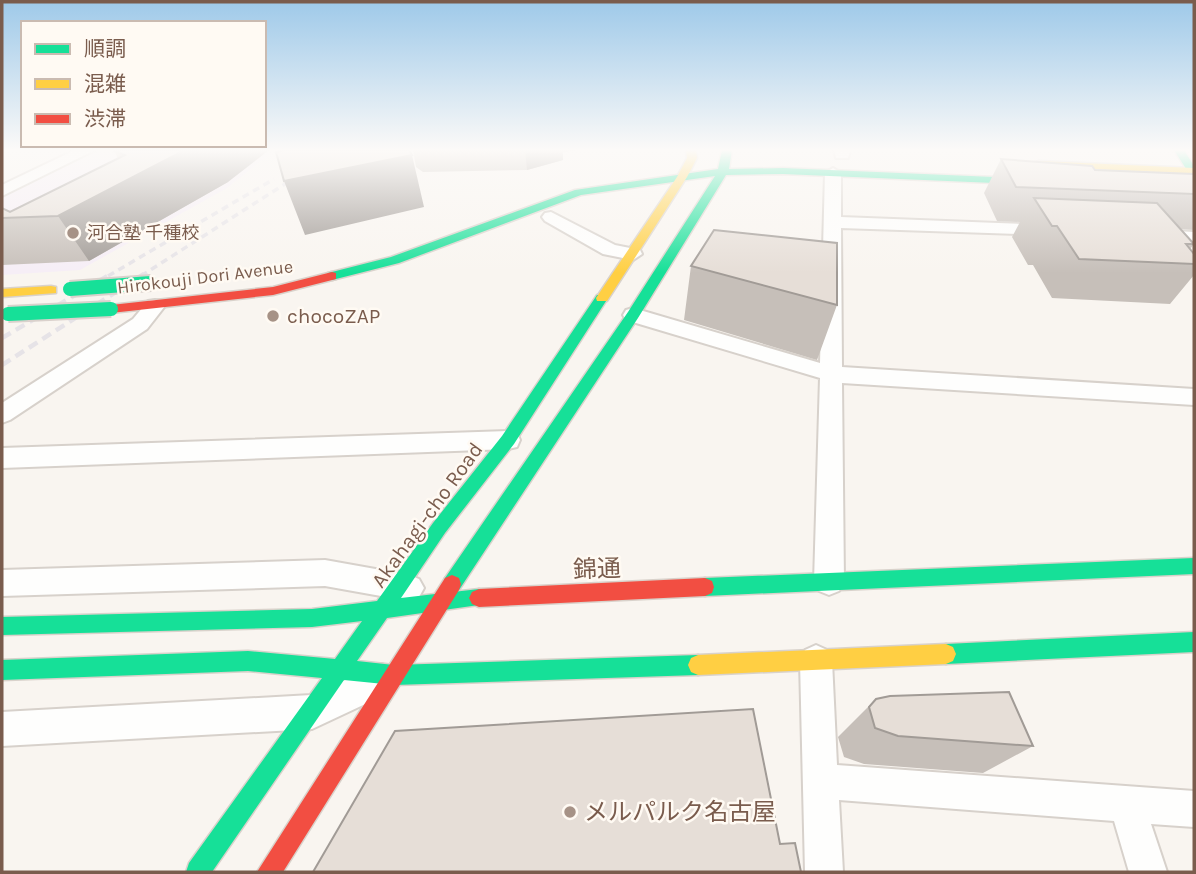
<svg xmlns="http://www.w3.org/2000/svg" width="1196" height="874" font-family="Karla,'Noto Sans JP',sans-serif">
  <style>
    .education { fill: #f6eef6 }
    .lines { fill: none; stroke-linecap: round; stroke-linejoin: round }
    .street-casing { stroke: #d7d1cb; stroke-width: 4 }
    .fast-casing { stroke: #d9d2cb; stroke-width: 3 }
    .slow-casing { stroke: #d9d2cb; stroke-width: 3 }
    .jam-casing { stroke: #d9d2cb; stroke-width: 3 }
    .street { fill: #fefefd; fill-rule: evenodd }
    .fast { fill: #16e098; fill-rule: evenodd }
    .slow { fill: #ffcf43; fill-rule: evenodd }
    .jam { fill: #f24e42; fill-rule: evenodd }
    .rail-far1 { stroke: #e6e3e7; stroke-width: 3.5; stroke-dasharray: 7 5; stroke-linecap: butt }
    .rail { stroke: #e6e3e7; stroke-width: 4.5; stroke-dasharray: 10 6; stroke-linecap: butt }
    .fast-bridge-casing { stroke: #dad1cc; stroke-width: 18; stroke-linecap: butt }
    .fast-bridge { stroke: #16e098; stroke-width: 14 }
    .wall { fill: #c6bfb9 }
    .shaded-wall { fill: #a19b96 }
    .building { fill: #e6ded7; stroke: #a19b96; stroke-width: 2 }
    .poi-dot { fill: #a69286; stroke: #fffaf3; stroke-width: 2.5 }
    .labels { text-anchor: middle; stroke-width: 5; stroke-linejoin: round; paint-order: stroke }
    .far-poi-label { font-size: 18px; fill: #7a5c4d; stroke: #fffaf3; text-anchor: start }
    .far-street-label { font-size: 18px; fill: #7a5c4d; stroke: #fffaf3 }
    .poi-label { font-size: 21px; fill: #7a5c4d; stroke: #fffaf3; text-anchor: start }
    .street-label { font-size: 21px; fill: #7a5c4d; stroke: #fffaf3 }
    .near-street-label { font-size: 24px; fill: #7a5c4d; stroke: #fffaf3 }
    .near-poi-label { font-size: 24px; fill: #7a5c4d; stroke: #fffaf3; text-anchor: start }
  </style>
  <rect width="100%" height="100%" fill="#f9f5f0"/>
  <path class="education" d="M 100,150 L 275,150 L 227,188 L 80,270 L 2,275 L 2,197 Z"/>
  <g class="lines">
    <defs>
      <path id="street" d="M 75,150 L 95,150 L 2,196 L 2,185 Z
        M 834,150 L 850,150 L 848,158 L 836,158 Z
        M 833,168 L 841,173 L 841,217 L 1049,225 L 1058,230 L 1049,235 L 841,228 L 842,367 L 1194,389 L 1194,405 L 842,383 L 844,582 L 839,591 L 829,595 L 819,591 L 814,582 L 820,378 L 626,320 L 623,315 L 626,310 L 633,308 L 820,363 L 825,173 Z
        M 551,212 L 615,245 L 640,250 L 642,254 L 633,260 L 603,254 L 545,221 L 542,217 L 545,213 Z
        M 1155,230 L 1194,232 L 1194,242 L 1149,239 L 1146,235 Z
        M 155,300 L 162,301 L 165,306 L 147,329 L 10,420 L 2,423 L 2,403 L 133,319 L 148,301 Z
        M 508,431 L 517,433 L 520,440 L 517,447 L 508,449 L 2,468 L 2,448 Z
        M 325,560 L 409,575 L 419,579 L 424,588 L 419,597 L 409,601 L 325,586 L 2,596 L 2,570 Z
        M 816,645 L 827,650 L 832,661 L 837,765 L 1194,791 L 1194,827 L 1151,824 L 1167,872 L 1129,872 L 1114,821 L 839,800 L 843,872 L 805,872 L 800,661 L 805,650 Z
        M 382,664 L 393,669 L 398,680 L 393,691 L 312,729 L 2,746 L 2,712 L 311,695 Z"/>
      <path id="fast" d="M 722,150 L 732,150 L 729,169 L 783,168 L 1042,179 L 1047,182 L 1042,185 L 783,174 L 726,175 L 638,318 L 459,590 L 453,592 L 479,589 L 486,592 L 489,598 L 486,604 L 387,618 L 357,661 L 394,665 L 698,655 L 705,658 L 708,665 L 705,672 L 698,675 L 394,685 L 344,680 L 212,872 L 186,872 L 189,863 L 322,678 L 248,671 L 2,680 L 2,660 L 248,651 L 335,659 L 362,621 L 312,627 L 2,635 L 2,617 L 312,609 L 377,601 L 433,523 L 502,436 L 597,295 L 607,295 L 608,298 L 514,444 L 445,533 L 401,598 L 452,592 L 445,590 L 443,584 L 445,578 L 628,312 L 715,176 L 581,195 L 399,263 L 332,280 L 326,276 L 328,273 L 391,257 L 575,190 L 718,169 Z
        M 1174,150 L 1184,150 L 1194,166 L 1194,176 L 1190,175 Z
        M 1194,558 L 1194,574 L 705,596 L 698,593 L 696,587 L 698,581 L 705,578 Z
        M 1194,632 L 1194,652 L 946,664 L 939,661 L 936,654 L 939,647 L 946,644 Z"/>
      <path id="slow" d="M 686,150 L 696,150 L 697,158 L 687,177 L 607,301 L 597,301 L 596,298 L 677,177 L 687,158 Z
        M 1039,161 L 1194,168 L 1194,174 L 1035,166 L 1035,162 Z
        M 51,286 L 56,287 L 56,293 L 2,297 L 2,289 Z
        M 946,644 L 953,647 L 956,654 L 953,661 L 946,664 L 698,675 L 691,672 L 688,665 L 691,658 L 698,655 Z"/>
      <path id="jam" d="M 332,272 L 336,273 L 336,279 L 273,295 L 111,313 L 104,309 L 111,305 L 273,287 Z
        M 452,575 L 459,578 L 461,584 L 459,590 L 283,872 L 257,872 L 445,578 Z
        M 705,578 L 712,581 L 714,587 L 712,593 L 705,596 L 479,607 L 472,604 L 469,598 L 472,592 L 479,589 Z"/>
    </defs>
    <use href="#street" class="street-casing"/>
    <use href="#fast" class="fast-casing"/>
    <use href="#slow" class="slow-casing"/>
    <use href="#jam" class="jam-casing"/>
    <use href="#street" class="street"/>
    <use href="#fast" class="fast"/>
    <use href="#slow" class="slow"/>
    <use href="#jam" class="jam"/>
    <path class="rail-far1" d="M 108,276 L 274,179
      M 141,276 L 338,150"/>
    <path class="rail" d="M 2,338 L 111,274
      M 2,365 L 144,274"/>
    <defs>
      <path id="fast-bridge" d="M 70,289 L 151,283
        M 8,314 L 111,309"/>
    </defs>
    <use href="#fast-bridge" class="fast-bridge-casing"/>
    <use href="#fast-bridge" class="fast-bridge"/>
  </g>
  <path class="wall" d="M 113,150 L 228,182 L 89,261 L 2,265 L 2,208 L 10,212 L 118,158 Z
    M 413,150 L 577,150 L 563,152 L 563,160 L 527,170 L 423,172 L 416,167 Z
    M 1001,159 L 1095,170 L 1194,174 L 1194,230 L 1180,229 L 1194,244 L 1190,249 L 1194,254 L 1194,275 L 1170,304 L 1052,298 L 1033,265 L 1028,265 L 1012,237 L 1020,222 L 997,221 L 984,193 Z
    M 691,266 L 837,305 L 817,360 L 684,320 Z
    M 876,699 L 1033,746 L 983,773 L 864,764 L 844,757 L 838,737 Z"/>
  <path class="shaded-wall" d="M 185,150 L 269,150 L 228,182 L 89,261 L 58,216 Z
    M 525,150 L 577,150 L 563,152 L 563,160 L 527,170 Z
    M 412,155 L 424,207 L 305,235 L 284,181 Z"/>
  <path class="building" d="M 113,150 L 185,150 L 58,216 L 2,218 L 2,208 L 10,212 L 125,155 Z
    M 284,150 L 409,150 L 412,155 L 284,181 L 276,152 Z
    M 1001,159 L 1092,166 L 1095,170 L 1194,174 L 1194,194 L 1016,187 Z
    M 1034,198 L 1157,203 L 1194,244 L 1186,244 L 1194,254 L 1194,264 L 1079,259 L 1057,226 L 1052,226 Z
    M 714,230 L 837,243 L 837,305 L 691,266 Z
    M 1009,692 L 1033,746 L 898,736 L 875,728 L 869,707 L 876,699 L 890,696 Z
    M 753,709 L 780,844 L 795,843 L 801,872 L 313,872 L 395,731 Z"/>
  <linearGradient id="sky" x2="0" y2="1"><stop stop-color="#9ec9e9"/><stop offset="0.55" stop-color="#fcfaf8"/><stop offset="1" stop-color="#fcfaf8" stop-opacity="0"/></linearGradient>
  <rect width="1196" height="273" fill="url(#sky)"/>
  <g class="poi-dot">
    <circle cx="73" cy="233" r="7"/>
    <circle cx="273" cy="316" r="7"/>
    <circle cx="570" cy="812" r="7"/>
  </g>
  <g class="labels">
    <g class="far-poi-label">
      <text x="87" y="239">河合塾 千種校</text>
    </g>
    <g class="far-street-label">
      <text transform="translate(205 277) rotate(-7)" y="6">Hirokouji Dori Avenue</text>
    </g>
    <g class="poi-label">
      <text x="287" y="323">chocoZAP</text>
    </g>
    <g class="street-label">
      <text transform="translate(427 515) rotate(-54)" y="7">Akahagi-cho Road</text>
    </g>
    <g class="near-street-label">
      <text transform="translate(597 569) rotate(-2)" y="8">錦通</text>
    </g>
    <g class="near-poi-label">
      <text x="584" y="820">メルパルク名古屋</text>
    </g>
  </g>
  <rect width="1196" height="874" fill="none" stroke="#7a5c4d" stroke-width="7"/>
  <rect x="21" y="21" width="245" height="126" fill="#fffaf3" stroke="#cabbb1" stroke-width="2"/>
  <rect x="35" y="44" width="35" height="10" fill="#16e098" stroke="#cabbb1" stroke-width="2"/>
  <text x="84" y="56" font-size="21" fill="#7a5c4d">順調</text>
  <rect x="35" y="79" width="35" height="10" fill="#ffcf43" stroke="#cabbb1" stroke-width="2"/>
  <text x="84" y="91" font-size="21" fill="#7a5c4d">混雑</text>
  <rect x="35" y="114" width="35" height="10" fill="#f24e42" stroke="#cabbb1" stroke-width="2"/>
  <text x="84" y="126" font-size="21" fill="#7a5c4d">渋滞</text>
</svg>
